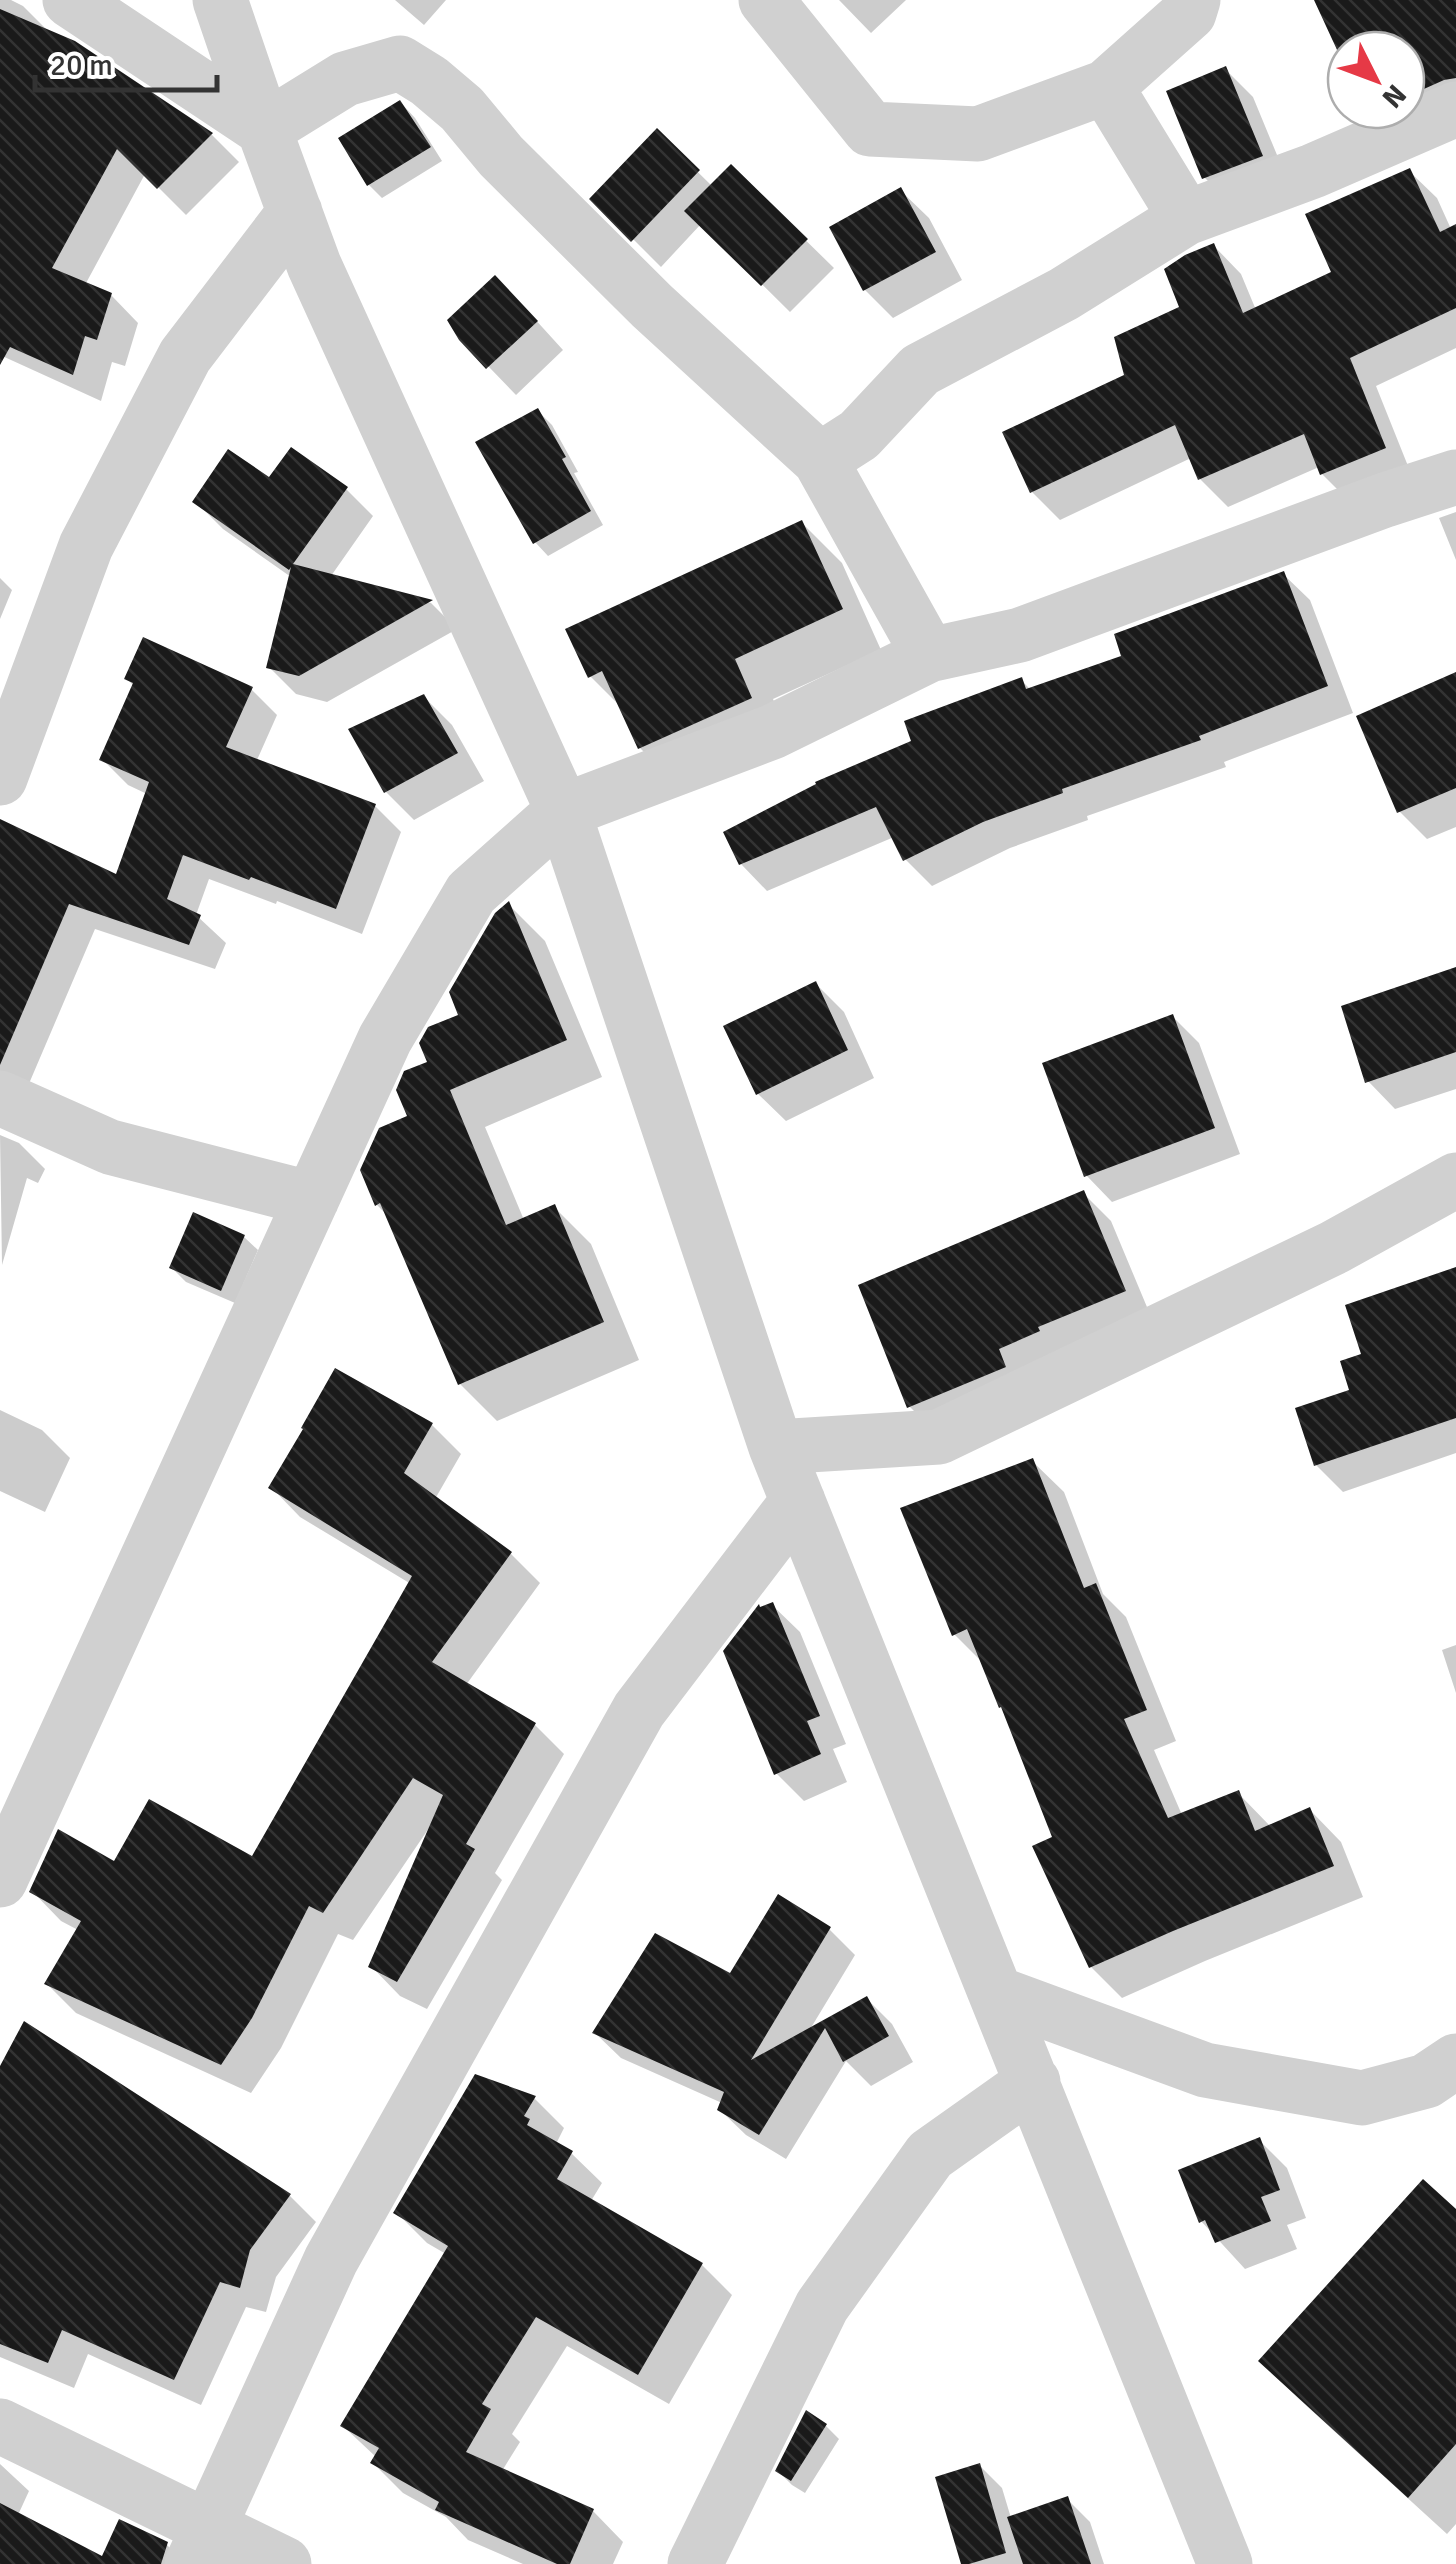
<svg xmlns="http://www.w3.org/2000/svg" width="1456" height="2564" font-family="Signika,sans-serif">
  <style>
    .shadow { fill: #0003 }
    .building { fill: url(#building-back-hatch) }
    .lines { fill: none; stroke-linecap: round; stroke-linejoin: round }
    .minor { stroke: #d0d0d0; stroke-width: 55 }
  </style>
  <defs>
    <pattern id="building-back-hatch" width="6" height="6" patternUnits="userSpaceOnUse" patternTransform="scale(2.5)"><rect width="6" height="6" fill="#1a1a1a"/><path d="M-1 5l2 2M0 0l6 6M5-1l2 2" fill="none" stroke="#333"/></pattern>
  </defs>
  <rect width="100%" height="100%" fill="#fff"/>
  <path class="shadow" d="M 0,0 L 11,0 L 23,6 L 50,33 L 74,43 L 212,135 L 239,162 L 186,215 L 145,174 L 85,285 L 111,295 L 138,323 L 125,366 L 112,362 L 101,401 L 0,355 Z
    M 395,0 L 446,0 L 424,25 Z
    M 839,0 L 906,0 L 871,33 Z
    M 1317,0 L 1456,0 L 1456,112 L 1395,139 L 1368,110 L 1406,110 L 1406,50 L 1346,50 L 1346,63 Z
    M 1225,69 L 1253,97 L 1289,184 L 1232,205 L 1204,177 Z
    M 402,104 L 415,118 L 442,161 L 382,198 L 369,185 Z
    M 657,132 L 712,186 L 731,167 L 834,268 L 790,312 L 701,224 L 661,267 L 593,199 Z
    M 1409,171 L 1437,198 L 1451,229 L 1456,227 L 1456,348 L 1376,386 L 1412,476 L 1349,501 L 1322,474 L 1319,467 L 1228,507 L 1200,479 L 1191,458 L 1060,520 L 1032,492 L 1183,308 L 1214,246 L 1241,274 L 1256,310 L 1334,273 Z
    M 901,191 L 929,218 L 962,280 L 893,318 L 865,290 L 832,228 Z
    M 523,306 L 563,350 L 516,395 L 461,338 Z
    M 538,411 L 552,425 L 578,472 L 574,473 L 603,525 L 548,556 L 535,542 Z
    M 270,481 L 346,489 L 373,516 L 331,576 L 431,603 L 457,629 L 327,702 L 296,694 L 269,667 L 291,577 L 223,529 L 196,502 Z
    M 1456,512 L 1456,560 L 1439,518 Z
    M 802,523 L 842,563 L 881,650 L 773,699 L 790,738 L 680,788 L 640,748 L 622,708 L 590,676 Z
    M 1283,574 L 1310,600 L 1353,713 L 1224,762 L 1226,767 L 1087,816 L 1088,820 L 1010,848 L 932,886 L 905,859 L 894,837 L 767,891 L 741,864 L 914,742 L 1021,680 L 1031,690 L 1124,657 Z
    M 0,578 L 12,590 L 0,619 Z
    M 127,679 L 251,689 L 277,715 L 257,760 L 375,806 L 401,832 L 362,934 L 277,901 L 276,904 L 209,879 L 196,915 L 226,943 L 215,969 L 95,929 L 25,1093 L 0,1108 L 0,894 L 118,878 L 147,794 L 128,785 L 102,759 L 134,686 Z
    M 424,697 L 452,725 L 484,781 L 414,820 L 386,792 L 352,730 Z
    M 1456,755 L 1456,827 L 1427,839 L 1399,811 Z
    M 509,905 L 545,941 L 602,1077 L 485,1127 L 524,1220 L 554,1207 L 591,1244 L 639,1360 L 497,1421 L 460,1384 L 389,1217 L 377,1205 L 430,1063 L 462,1016 Z
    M 1456,970 L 1456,1089 L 1395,1109 L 1368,1081 Z
    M 816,984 L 844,1012 L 874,1078 L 786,1121 L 758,1094 Z
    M 1173,1017 L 1199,1043 L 1240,1154 L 1112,1202 L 1086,1175 Z
    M 0,1135 L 19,1143 L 45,1169 L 38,1183 L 27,1178 L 2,1265 Z
    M 1083,1193 L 1111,1221 L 1152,1319 L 937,1434 L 909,1406 Z
    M 244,1237 L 258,1250 L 235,1303 L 186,1282 L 172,1268 Z
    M 1456,1270 L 1456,1453 L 1343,1492 L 1316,1465 L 1352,1391 L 1364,1355 Z
    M 336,1371 L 432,1425 L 461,1454 L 435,1499 L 511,1554 L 540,1583 L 466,1685 L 535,1725 L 564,1754 L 495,1873 L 502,1880 L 427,2009 L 400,1996 L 371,1966 L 431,1829 L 429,1828 L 353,1940 L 338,1934 L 281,2048 L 251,2093 L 76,2013 L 47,1984 L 78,1930 L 61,1921 L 32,1891 L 115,1864 L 252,1860 L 411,1584 L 300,1517 L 271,1487 Z
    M 0,1410 L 42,1430 L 70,1458 L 45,1512 L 0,1491 Z
    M 1032,1461 L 1064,1492 L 1103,1594 L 1126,1617 L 1176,1741 L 1154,1750 L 1182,1815 L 1238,1793 L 1271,1827 L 1310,1810 L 1341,1842 L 1363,1897 L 1205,1961 L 1122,1998 L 1091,1967 L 1056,1838 L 984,1664 L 954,1634 Z
    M 772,1605 L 800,1632 L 846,1744 L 833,1749 L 847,1782 L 804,1801 L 776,1773 Z
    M 1456,1645 L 1456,1693 L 1442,1650 Z
    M 829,1929 L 855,1955 L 809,2031 L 867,1999 L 892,2024 L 913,2062 L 871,2086 L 846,2061 L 786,2159 L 746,2135 L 720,2110 L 722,2103 L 621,2058 L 595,2033 L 731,1976 Z
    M 24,2025 L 290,2196 L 316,2222 L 276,2277 L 266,2312 L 246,2307 L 201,2405 L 88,2354 L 74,2388 L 0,2357 L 0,2071 Z
    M 534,2098 L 564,2128 L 556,2144 L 571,2153 L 602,2183 L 591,2201 L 702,2265 L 732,2295 L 669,2404 L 567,2346 L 512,2434 L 520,2442 L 502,2471 L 593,2511 L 623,2542 L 613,2564 L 523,2564 L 468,2540 L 446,2517 L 403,2493 L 373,2463 L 376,2457 L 343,2426 L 446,2254 L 427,2243 L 396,2212 Z
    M 1259,2140 L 1287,2168 L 1306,2218 L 1287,2225 L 1297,2249 L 1245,2269 L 1201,2221 Z
    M 1456,2213 L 1456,2524 L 1447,2534 L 1299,2399 L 1261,2361 Z
    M 826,2426 L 839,2439 L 805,2493 L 792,2485 L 778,2471 Z
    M 0,2464 L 29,2491 L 18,2515 L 112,2564 L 0,2564 Z
    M 979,2465 L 1002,2488 L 1011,2518 L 1067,2499 L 1090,2522 L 1104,2564 L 963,2564 Z
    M 166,2544 L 186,2564 L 117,2564 Z"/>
  <path class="building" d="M 1314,0 L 1456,0 L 1456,78 L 1444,80 L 1406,97 L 1406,50 L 1346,50 L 1346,65 L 1344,65 Z
    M 0,9 L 75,41 L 213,133 L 157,189 L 117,149 L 52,268 L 112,293 L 97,340 L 85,336 L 73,375 L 10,347 L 0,365 Z
    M 1226,66 L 1263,156 L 1202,179 L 1166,91 Z
    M 400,100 L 431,147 L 367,186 L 338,138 Z
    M 657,128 L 700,170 L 631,242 L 589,199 Z
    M 731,164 L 808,239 L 761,286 L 684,211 Z
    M 1410,168 L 1440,232 L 1456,224 L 1456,308 L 1350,358 L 1386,448 L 1320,475 L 1304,434 L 1198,480 L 1175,425 L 1030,493 L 1002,432 L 1124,375 L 1114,337 L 1179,307 L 1164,269 L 1185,255 L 1214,243 L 1243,313 L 1331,272 L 1305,214 Z
    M 901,187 L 936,252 L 863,291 L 829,227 Z
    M 495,275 L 538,321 L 486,369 L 459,340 L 447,320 Z
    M 538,408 L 566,457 L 562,459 L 591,511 L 533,544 L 475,442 Z
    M 291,447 L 348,487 L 293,564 L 433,600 L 299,676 L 266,668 L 291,567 L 289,570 L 192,502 L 228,449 L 269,477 Z
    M 802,520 L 843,609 L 735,659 L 752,698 L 638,749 L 602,671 L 588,678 L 565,629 Z
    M 1284,571 L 1328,686 L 1199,736 L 1201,740 L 1062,789 L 1063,793 L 983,822 L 903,861 L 876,807 L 739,865 L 723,832 L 816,784 L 815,782 L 911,741 L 904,721 L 1022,677 L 1026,689 L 1121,656 L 1114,634 Z
    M 143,637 L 253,687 L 226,747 L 376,804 L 336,909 L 251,877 L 249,880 L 183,855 L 167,899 L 201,915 L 189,945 L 69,904 L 0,1065 L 0,819 L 116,874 L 149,782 L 99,760 L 133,683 L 124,679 Z
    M 1456,672 L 1456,788 L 1397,813 L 1356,716 Z
    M 424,694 L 458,753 L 384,793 L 348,729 Z
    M 509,901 L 567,1040 L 450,1090 L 506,1225 L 555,1204 L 604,1322 L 458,1385 L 380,1203 L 375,1206 L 360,1170 L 379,1128 L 407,1116 L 396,1090 L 404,1071 L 427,1062 L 419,1043 L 428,1027 L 458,1015 L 449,992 L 495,913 Z
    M 1456,967 L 1456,1052 L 1365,1083 L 1341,1006 Z
    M 816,981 L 848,1050 L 756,1095 L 723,1026 Z
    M 1173,1014 L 1215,1128 L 1084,1177 L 1042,1063 Z
    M 1084,1190 L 1126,1291 L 1038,1327 L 1040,1331 L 999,1349 L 1006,1367 L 907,1408 L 858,1285 Z
    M 193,1212 L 245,1235 L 221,1291 L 169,1268 Z
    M 1456,1267 L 1456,1418 L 1314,1466 L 1295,1408 L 1349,1390 L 1340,1361 L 1361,1354 L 1345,1305 Z
    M 335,1368 L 433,1423 L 404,1473 L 512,1552 L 432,1662 L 536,1723 L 466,1844 L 475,1849 L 397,1982 L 368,1967 L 443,1795 L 413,1778 L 323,1913 L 309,1906 L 252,2018 L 221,2065 L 44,1984 L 81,1921 L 29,1892 L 58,1829 L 114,1861 L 149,1799 L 252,1856 L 412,1576 L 268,1488 L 303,1429 L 301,1428 Z
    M 1033,1458 L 1084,1588 L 1096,1583 L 1147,1710 L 1124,1719 L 1168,1818 L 1239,1790 L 1255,1831 L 1310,1807 L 1334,1866 L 1173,1931 L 1089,1968 L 1032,1846 L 1052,1837 L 1001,1707 L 999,1708 L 967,1629 L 952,1636 L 900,1508 Z
    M 773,1602 L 820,1716 L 807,1721 L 821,1754 L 774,1775 L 723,1651 L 759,1604 L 760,1607 Z
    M 778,1894 L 831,1927 L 751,2060 L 867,1996 L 889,2036 L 843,2062 L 825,2028 L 759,2135 L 717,2110 L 724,2092 L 592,2033 L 655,1933 L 730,1973 Z
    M 24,2021 L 291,2194 L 250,2250 L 240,2288 L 220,2282 L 174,2380 L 62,2330 L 48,2363 L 0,2344 L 0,2066 Z
    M 475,2074 L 536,2096 L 524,2116 L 530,2119 L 527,2125 L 573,2151 L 557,2179 L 703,2263 L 638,2375 L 536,2317 L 482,2404 L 491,2409 L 466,2452 L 594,2509 L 570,2564 L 557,2564 L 435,2510 L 439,2502 L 370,2463 L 379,2448 L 340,2426 L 448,2246 L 393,2213 Z
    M 1260,2137 L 1280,2190 L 1261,2197 L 1271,2221 L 1215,2243 L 1205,2220 L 1199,2223 L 1178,2170 Z
    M 1423,2179 L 1456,2209 L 1456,2444 L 1408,2498 L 1258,2361 Z
    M 806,2410 L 827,2424 L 791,2481 L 775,2471 Z
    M 980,2463 L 1006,2553 L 969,2564 L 961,2564 L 935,2477 Z
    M 1068,2496 L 1091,2564 L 1023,2564 L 1007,2517 Z
    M 0,2503 L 102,2556 L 119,2519 L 168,2542 L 161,2564 L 0,2564 Z"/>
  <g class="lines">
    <path class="minor" d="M 70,0 L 264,129 L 345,79 L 400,63 L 429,81 L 462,109 L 501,156 L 652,306 L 820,460 L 929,655
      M 220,0 L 264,129 L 314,265 L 563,811 L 776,1447 L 1225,2564
      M 766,0 L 870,129 L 978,134 L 1106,87 L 1189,13 L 1193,0
      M 1106,87 L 1186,218
      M 820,460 L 859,435 L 920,370 L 1064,294 L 1186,218 L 1313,171 L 1456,109
      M 0,778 L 86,546 L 185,356 L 295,212
      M 0,1098 L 110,1147 L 312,1199
      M 776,1447 L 939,1437 L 1333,1248 L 1456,1180
      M 0,1880 L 385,1039 L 471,893 L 563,811 L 772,732 L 929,655 L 1020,635 L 1385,500 L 1456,477
      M 998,1994 L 1205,2070 L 1362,2098 L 1426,2081 L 1456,2061
      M 0,2426 L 284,2564
      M 192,2564 L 331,2260 L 639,1710 L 798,1501
      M 695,2564 L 822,2306 L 930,2155 L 1033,2082"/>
  </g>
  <g transform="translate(1376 80) rotate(132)"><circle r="48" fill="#ffffff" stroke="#adadad" stroke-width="2.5"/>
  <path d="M0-8L18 38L0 25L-18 38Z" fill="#e63946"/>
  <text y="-15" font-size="28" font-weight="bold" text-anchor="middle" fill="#333333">N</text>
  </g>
  <path d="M35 75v15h182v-15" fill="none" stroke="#333333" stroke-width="5"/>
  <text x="50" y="75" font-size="30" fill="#333333" stroke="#ffffff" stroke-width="8" paint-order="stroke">20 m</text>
</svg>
